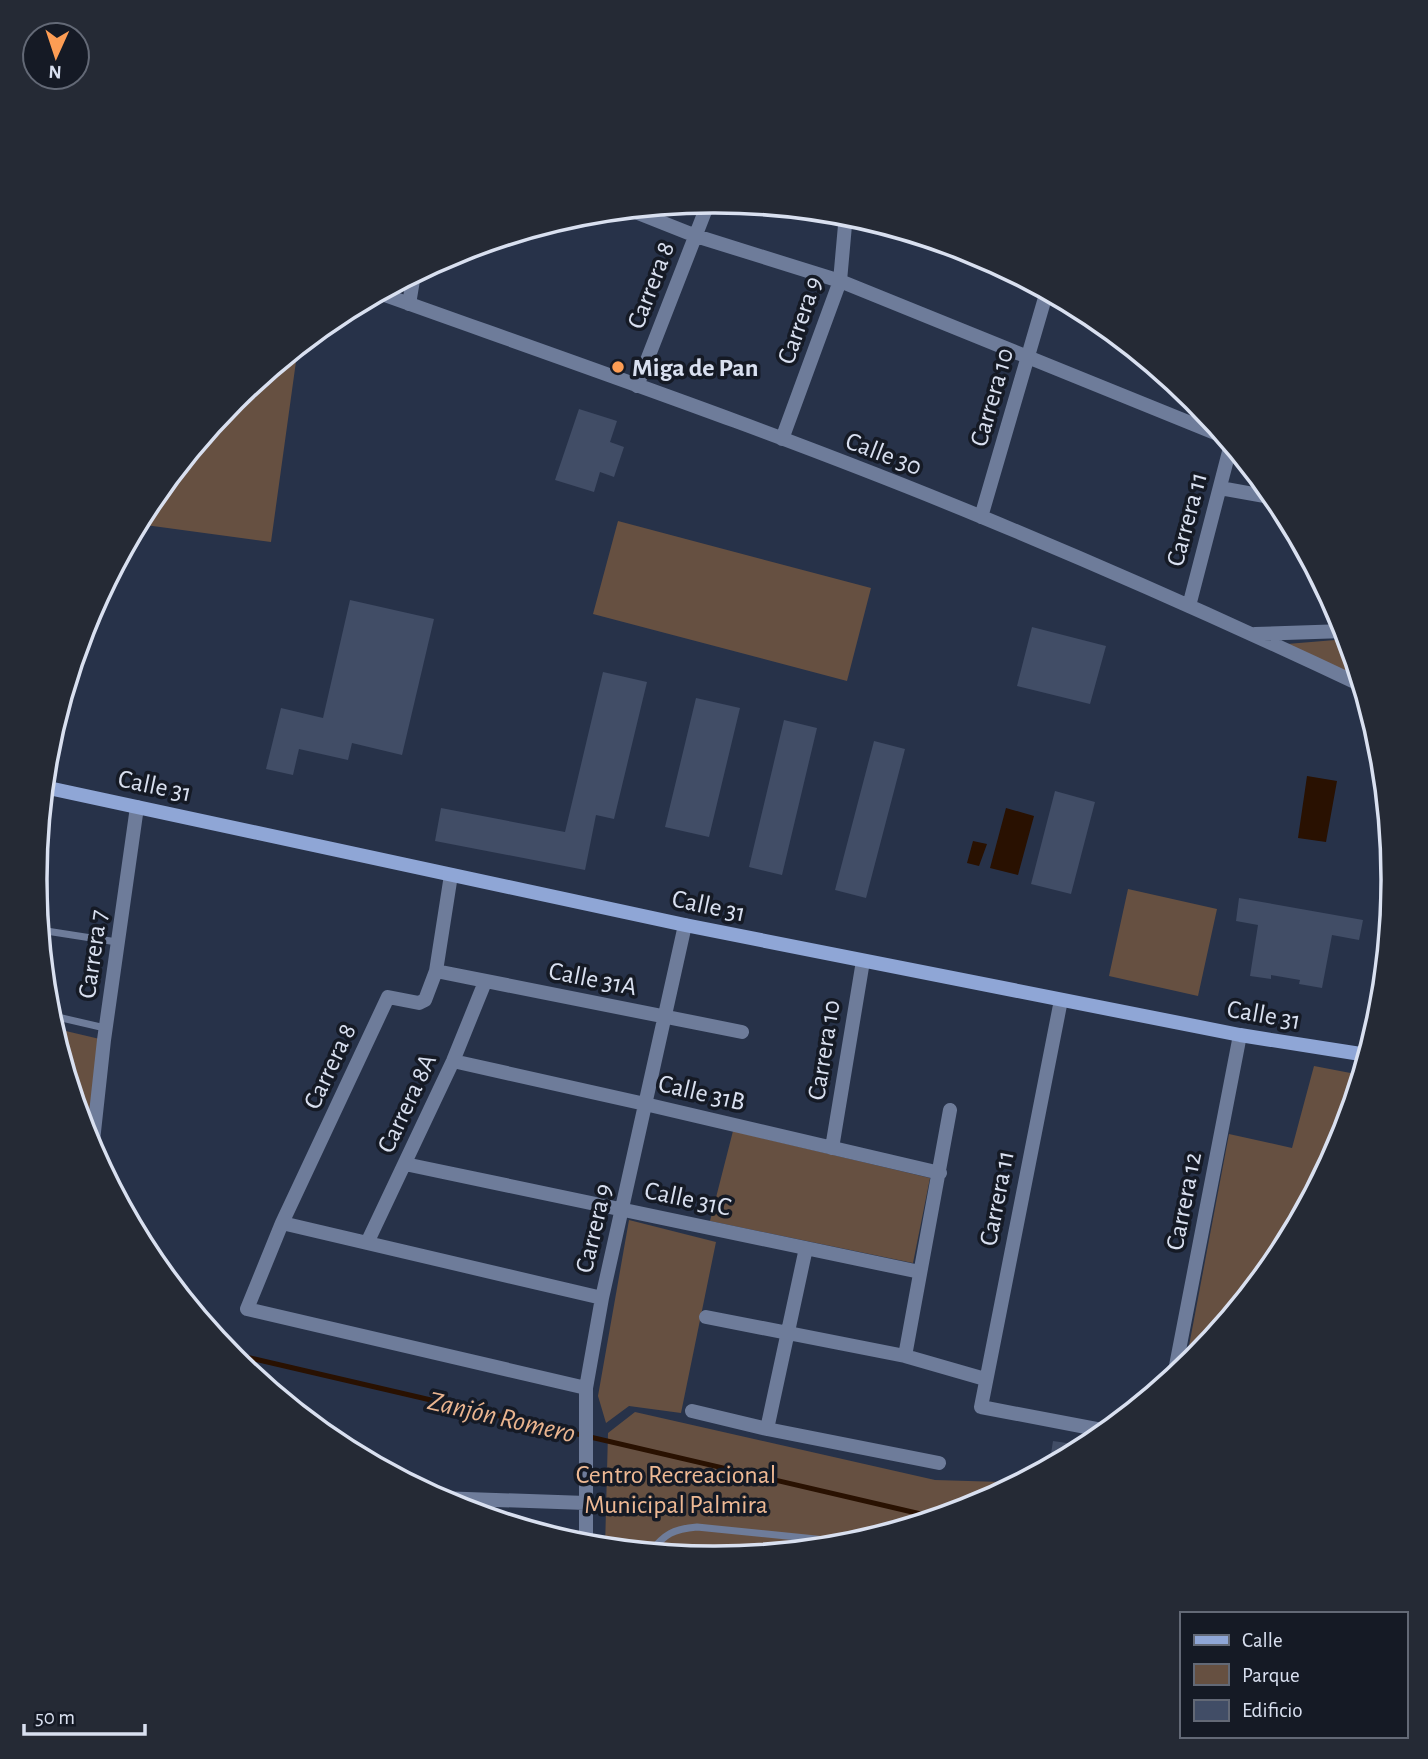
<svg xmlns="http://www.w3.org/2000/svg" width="1428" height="1759" font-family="'Alegreya Sans',sans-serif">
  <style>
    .green { fill: #665041 }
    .water { fill: #291101 }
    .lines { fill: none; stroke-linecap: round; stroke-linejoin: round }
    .stream { stroke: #291101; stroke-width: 5 }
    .building { fill: #414d66 }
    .service { stroke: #6e7c9a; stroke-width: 7 }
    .minor { stroke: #6e7c9a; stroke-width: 14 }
    .secondary { stroke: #8fa6d6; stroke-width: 14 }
    .poi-dot { fill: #fd9d54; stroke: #151a25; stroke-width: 2.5 }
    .labels { text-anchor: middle; stroke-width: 7; stroke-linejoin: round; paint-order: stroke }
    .street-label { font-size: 26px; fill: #d9e0f0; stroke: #151a25 }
    .poi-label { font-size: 26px; font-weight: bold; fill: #d9e0f0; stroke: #151a25; text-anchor: start }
    .park-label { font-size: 26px; fill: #eeb994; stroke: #151a25 }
    .water-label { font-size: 28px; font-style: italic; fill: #e9b48f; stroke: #151a25 }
    .rim { fill: none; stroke: #d9e0f0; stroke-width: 3.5 }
  </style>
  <rect width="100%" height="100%" fill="#273249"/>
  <path class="green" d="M 298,347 L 271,542 L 138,524 L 150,502 L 234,399 Z
    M 618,521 L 871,588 L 847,681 L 593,614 Z
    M 1347,639 L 1361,685 L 1275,645 Z
    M 1128,889 L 1217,909 L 1198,996 L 1109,976 Z
    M 53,1028 L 104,1040 L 87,1139 Z
    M 1314,1066 L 1361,1075 L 1341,1140 L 1278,1257 L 1194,1360 L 1185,1367 L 1229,1134 L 1292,1148 Z
    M 733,1131 L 930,1178 L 913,1263 L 710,1221 Z
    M 629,1220 L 716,1242 L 681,1413 L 629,1406 L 606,1423 L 598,1396 Z
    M 635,1412 L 935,1480 L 1002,1482 L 999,1493 L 973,1507 L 846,1546 L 714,1558 L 605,1548 L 608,1433 Z"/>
  <path class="water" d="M 1307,776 L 1337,781 L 1326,842 L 1298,838 Z
    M 1006,808 L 1034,816 L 1018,875 L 990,868 Z
    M 973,841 L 987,844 L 979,866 L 967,863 Z"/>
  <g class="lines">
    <path class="stream" d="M 229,1353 L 938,1518"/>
  </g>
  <path class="building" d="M 579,409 L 617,421 L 610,442 L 624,447 L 614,477 L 600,472 L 594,492 L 555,480 Z
    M 350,600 L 434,619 L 402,755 L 352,743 L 348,760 L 299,749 L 293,775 L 266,769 L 281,708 L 323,718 Z
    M 1032,627 L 1106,646 L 1090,704 L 1017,686 Z
    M 603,672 L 647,682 L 614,819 L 596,815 L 585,870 L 435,841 L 441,808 L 565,832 Z
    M 696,698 L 740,708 L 709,837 L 665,827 Z
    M 784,720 L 817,728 L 782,875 L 749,867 Z
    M 874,741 L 905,749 L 866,898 L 835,890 Z
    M 1055,791 L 1095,802 L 1071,894 L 1031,884 Z
    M 1239,898 L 1363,920 L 1359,940 L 1332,935 L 1322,988 L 1299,984 L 1300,980 L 1271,975 L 1271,979 L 1250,976 L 1258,925 L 1236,921 Z
    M 1053,1441 L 1087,1446 L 1049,1467 Z"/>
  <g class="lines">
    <path class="service" d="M 40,930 L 117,942
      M 49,1015 L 105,1028
      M 650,1552 C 665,1534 673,1529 697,1527 L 855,1543"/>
    <path class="minor" d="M 628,209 L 696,236 L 840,281 L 1225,437
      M 379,293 C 580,365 784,435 982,517 C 1110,570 1236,626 1361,685
      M 409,304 L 414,274
      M 637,386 L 709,201
      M 782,439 L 840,281 L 846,214
      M 1220,488 L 1275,498
      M 981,517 L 1047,291
      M 1189,606 L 1231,444
      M 1255,634 L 1345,631
      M 451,875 L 436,971 L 425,1000 L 419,1003 L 388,997 L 282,1223 L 247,1309 L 586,1388
      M 436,971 L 742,1032
      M 1061,1000 L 981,1407 L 1107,1431
      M 453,1061 L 645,1104 L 940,1173
      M 832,1148 L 863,961
      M 92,1150 L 104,1040 L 137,807
      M 405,1164 L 920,1272
      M 282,1223 L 602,1298
      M 367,1243 L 453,1061 L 485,982
      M 706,1317 L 905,1356 L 985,1379
      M 905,1356 L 950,1110
      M 1174,1376 L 1240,1035
      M 692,1411 L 767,1429 L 939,1463
      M 767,1429 L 806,1248
      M 438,1498 L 586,1503
      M 586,1546 L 586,1388 L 602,1298 L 685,925"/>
    <path class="secondary" d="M 44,787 L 685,925 L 1240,1035 L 1367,1055"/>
  </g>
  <circle class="poi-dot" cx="618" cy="367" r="7"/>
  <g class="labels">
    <g class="street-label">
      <text transform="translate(650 285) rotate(-69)" y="9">Carrera 8</text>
      <text transform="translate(799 320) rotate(-71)" y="9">Carrera 9</text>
      <text transform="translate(991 397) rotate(-74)" y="9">Carrera 10</text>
      <text transform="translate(884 453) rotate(21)" y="9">Calle 30</text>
      <text transform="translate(1186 519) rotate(-75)" y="9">Carrera 11</text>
      <text transform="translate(155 785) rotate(12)" y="9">Calle 31</text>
      <text transform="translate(709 905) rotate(12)" y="9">Calle 31</text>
      <text transform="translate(92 954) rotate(-82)" y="9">Carrera 7</text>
      <text transform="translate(593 978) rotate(11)" y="9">Calle 31A</text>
      <text transform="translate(1264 1014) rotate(10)" y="9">Calle 31</text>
      <text transform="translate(823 1050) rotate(-81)" y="9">Carrera 10</text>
      <text transform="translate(329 1066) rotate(-65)" y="9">Carrera 8</text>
      <text transform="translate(702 1092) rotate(13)" y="9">Calle 31B</text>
      <text transform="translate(406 1103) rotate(-65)" y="9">Carrera 8A</text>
      <text transform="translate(688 1198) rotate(12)" y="9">Calle 31C</text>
      <text transform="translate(996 1198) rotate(-79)" y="9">Carrera 11</text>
      <text transform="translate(1183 1201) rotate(-79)" y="9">Carrera 12</text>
      <text transform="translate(593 1228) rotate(-77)" y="9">Carrera 9</text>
    </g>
    <g class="poi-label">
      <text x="632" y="376">Miga de Pan</text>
    </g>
    <g class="park-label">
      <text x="676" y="1483">Centro Recreacional<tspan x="676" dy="30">Municipal Palmira</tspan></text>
    </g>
    <g class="water-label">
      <text transform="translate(502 1416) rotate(13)" y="10">Zanjón Romero</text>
    </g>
  </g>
  <path d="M0 0H1428V1759H0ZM713 213H715A666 666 0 0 1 1381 879V880A666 666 0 0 1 715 1546H713A666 666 0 0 1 47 880V879A666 666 0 0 1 713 213Z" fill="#252a35" fill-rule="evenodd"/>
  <path class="rim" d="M713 213H715A666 666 0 0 1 1381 879V880A666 666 0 0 1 715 1546H713A666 666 0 0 1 47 880V879A666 666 0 0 1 713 213Z"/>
  <rect x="1180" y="1612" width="228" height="126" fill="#151a25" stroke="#636976" stroke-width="2"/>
  <rect x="1194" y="1635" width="35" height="10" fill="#8fa6d6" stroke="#636976" stroke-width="2"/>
  <text x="1242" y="1647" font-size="21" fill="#d9e0f0">Calle</text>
  <rect x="1194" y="1664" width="35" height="21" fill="#665041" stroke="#636976" stroke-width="2"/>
  <text x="1242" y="1682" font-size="21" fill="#d9e0f0">Parque</text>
  <rect x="1194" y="1700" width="35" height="21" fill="#414d66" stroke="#636976" stroke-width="2"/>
  <text x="1242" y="1717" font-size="21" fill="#d9e0f0">Edificio</text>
  <g transform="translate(56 56) rotate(183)"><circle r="33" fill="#151a25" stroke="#636976" stroke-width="2"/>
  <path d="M0-5L12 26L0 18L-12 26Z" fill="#fd9d54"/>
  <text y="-10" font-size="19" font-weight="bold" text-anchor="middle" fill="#d9e0f0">N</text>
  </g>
  <path d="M24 1724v10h121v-10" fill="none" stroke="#d9e0f0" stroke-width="3.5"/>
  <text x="35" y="1724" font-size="21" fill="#d9e0f0" stroke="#151a25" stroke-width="5" paint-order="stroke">50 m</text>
</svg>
